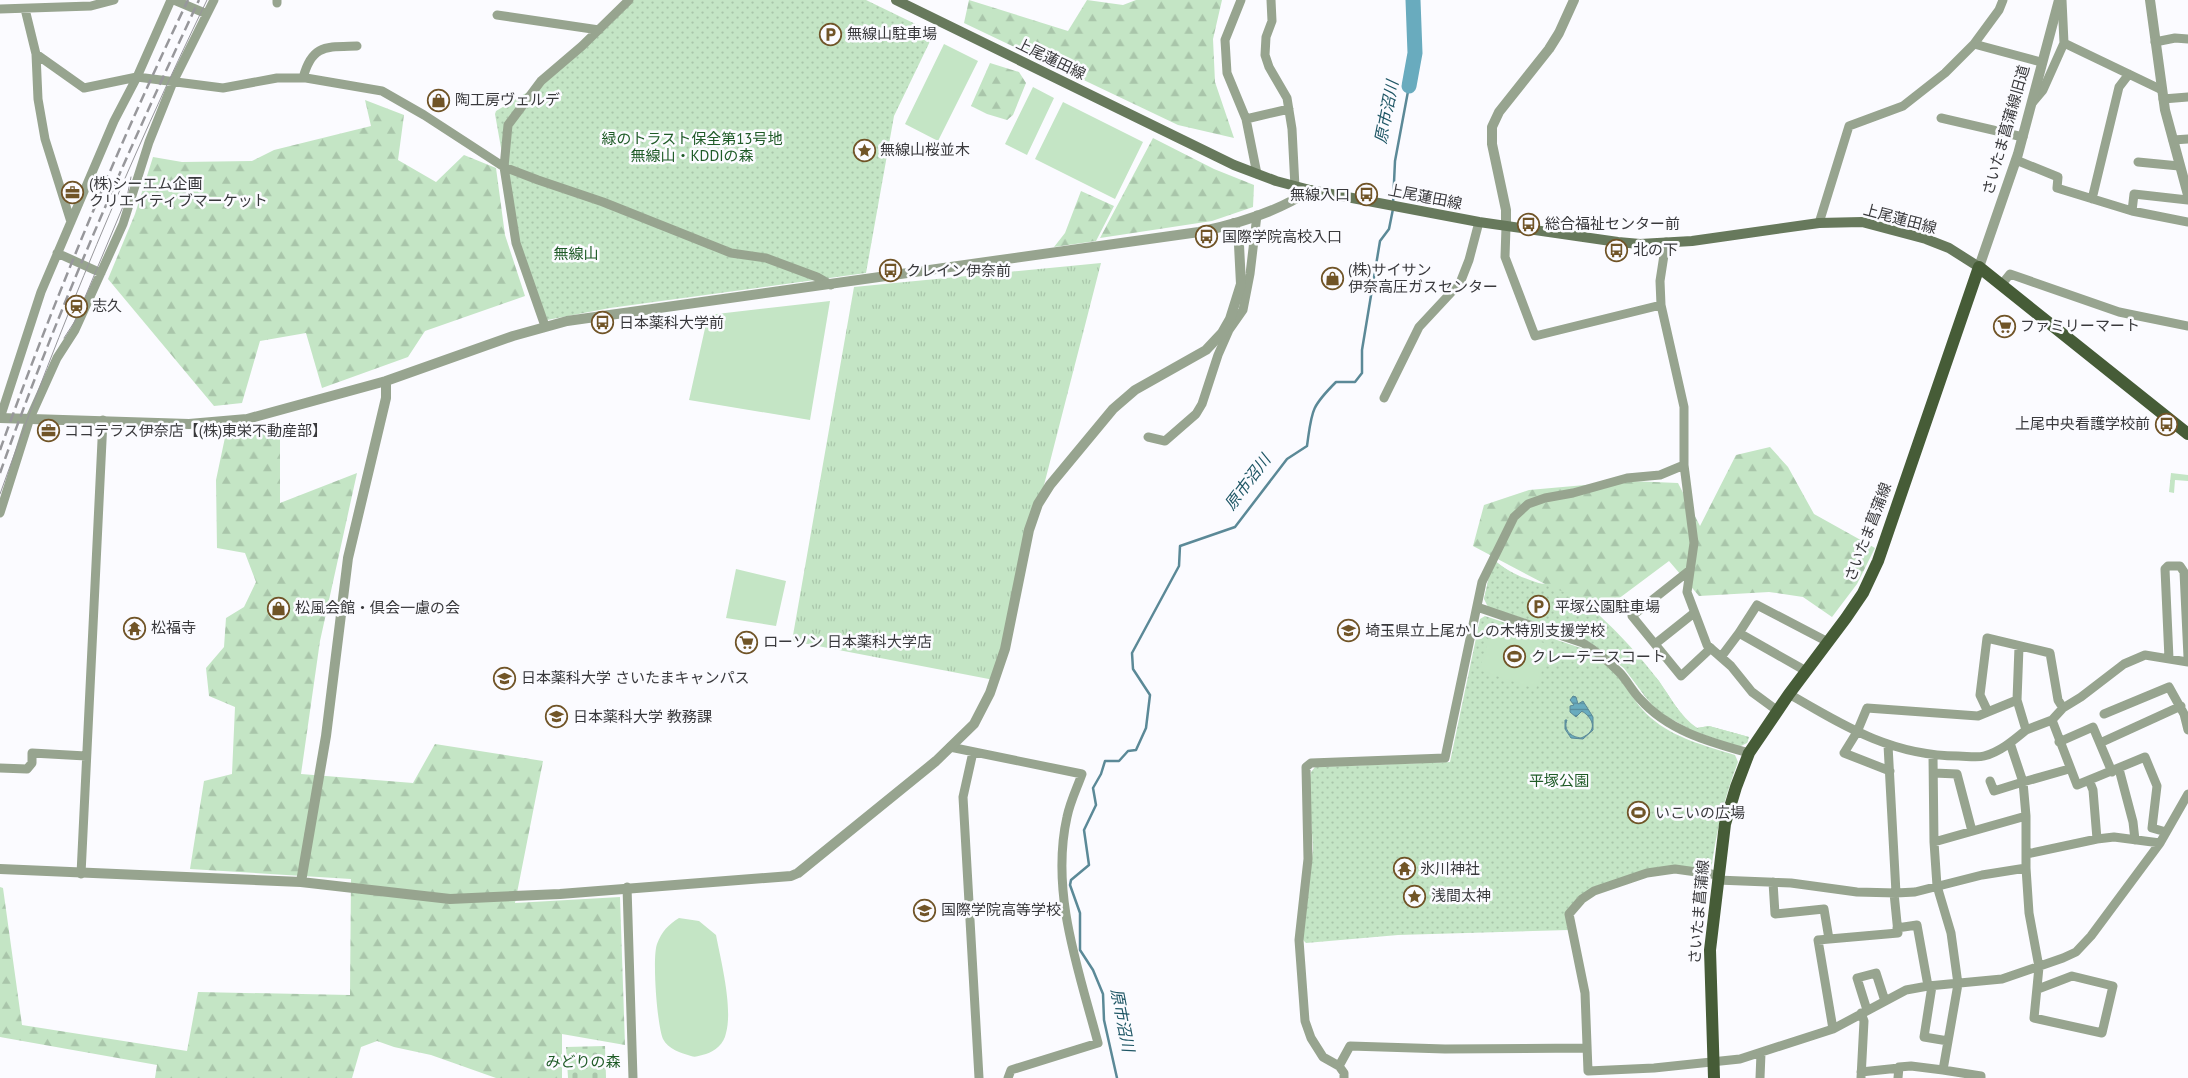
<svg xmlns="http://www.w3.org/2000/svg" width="2188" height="1078" font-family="'PT Sans','Noto Sans JP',sans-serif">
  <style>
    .grass { fill: url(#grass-tufts) }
    .forest { fill: url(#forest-firs) }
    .cemetery { fill: url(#cemetery-stones) }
    .park { fill: url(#park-dots) }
    .pitch { fill: #c4e5c5 }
    .water { fill: url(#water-rules); stroke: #5b8997 }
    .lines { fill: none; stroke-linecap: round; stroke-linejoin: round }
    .stream { stroke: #5b8997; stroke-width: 2.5 }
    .river { stroke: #69abbe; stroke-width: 15 }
    .minor { stroke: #97a48f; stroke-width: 9 }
    .tertiary { stroke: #97a48f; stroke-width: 10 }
    .secondary { stroke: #67795c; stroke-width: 10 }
    .primary { stroke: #465c37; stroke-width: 12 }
    .tram { stroke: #97979b; stroke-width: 1 }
    .rail { stroke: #97979b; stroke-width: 2.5; stroke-dasharray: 10 5; stroke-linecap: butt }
    .labels { text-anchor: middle; stroke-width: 5; stroke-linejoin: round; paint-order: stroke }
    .poi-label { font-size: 15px; fill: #39393c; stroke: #fbfbff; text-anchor: start }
    .street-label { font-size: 15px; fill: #39393c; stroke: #fbfbff }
    .park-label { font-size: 15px; fill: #1f5b27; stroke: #fbfbff }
    .water-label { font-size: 16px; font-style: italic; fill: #1e5665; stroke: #fbfbff }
  </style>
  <defs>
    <pattern id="grass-tufts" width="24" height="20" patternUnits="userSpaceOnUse" patternTransform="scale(1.25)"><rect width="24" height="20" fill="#c4e5c5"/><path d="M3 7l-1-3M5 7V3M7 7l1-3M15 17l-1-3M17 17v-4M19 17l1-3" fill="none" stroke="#a9c5aa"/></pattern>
    <pattern id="forest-firs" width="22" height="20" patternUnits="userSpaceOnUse" patternTransform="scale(1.25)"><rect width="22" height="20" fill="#c4e5c5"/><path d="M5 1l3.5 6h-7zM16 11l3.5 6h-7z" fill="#a9c5aa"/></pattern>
    <pattern id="cemetery-stones" width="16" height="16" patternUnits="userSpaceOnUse" patternTransform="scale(1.25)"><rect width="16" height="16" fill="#c4e5c5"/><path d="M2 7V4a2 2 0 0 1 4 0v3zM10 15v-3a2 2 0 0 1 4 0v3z" fill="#a9c5aa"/></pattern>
    <pattern id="park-dots" width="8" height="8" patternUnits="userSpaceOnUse" patternTransform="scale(1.25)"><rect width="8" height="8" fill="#c4e5c5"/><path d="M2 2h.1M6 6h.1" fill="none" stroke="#a9c5aa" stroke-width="1.8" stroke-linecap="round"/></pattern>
    <pattern id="water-rules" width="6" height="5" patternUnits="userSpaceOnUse" patternTransform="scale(1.25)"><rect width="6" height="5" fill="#69abbe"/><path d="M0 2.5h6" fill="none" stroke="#578c9c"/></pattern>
  </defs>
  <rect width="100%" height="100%" fill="#fbfbff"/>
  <path class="grass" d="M 1101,263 L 994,680 L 792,641 L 854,287 Z
    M 2171,473 L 2188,475 L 2188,481 L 2175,480 L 2174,493 L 2169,492 Z"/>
  <path class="forest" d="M 969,0 L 1068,31 L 1087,0 L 1123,5 L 1136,0 L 1222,0 L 1213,39 L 1215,82 L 1234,138 L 1178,125 L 964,23 Z
    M 990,63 L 1019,72 L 1026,83 L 1013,115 L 1007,120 L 987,114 L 971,106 Z
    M 365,100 L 404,115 L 398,160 L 436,182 L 464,155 L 496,168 L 505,235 L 525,296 L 425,331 L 408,357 L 322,388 L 306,333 L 260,341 L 242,403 L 214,406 L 108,279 L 135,214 L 153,157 L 182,162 L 252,161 L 274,150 L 371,126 Z
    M 1153,138 L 1214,169 L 1254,185 L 1253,207 L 1212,221 L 1100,238 Z
    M 1081,191 L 1114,206 L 1096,241 L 1054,247 L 1065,233 Z
    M 227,428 L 280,433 L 280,503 L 357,473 L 320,641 L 301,774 L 413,783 L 435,744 L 543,761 L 515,903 L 620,897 L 625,1045 L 562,1034 L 562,1078 L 496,1078 L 431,1055 L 394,1047 L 377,1041 L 361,1047 L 352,1078 L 155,1078 L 157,1065 L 0,1037 L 0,887 L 3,888 L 22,1025 L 187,1051 L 198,992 L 350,995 L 351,879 L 190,869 L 204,781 L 232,774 L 235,707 L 209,696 L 206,668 L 224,647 L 226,618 L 244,607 L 256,582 L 245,553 L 217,548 L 216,480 Z
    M 1770,447 L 1788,467 L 1814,514 L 1875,548 L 1857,584 L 1832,617 L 1803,597 L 1769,592 L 1699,596 L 1669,561 L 1598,614 L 1658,680 L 1685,720 L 1697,728 L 1709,726 L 1749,737 L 1747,743 L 1693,731 L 1647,699 L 1624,668 L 1584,638 L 1484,599 L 1493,559 C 1508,572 1525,583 1545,584 L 1473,546 L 1484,505 L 1529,490 L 1630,481 L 1678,483 L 1700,526 L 1736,455 Z"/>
  <path class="cemetery" d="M 605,1046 L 606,1078 L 568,1078 L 566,1047 Z"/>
  <path class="park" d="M 631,0 L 866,0 L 934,33 L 894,116 L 866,273 L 610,308 L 547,320 L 518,244 L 495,114 L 496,111 L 543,83 Z
    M 1493,559 C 1523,586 1557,582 1588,606 C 1611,624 1641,657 1659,681 C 1671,698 1680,716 1697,728 L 1709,726 L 1749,737 L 1747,743 L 1739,747 L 1693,731 L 1664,715 L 1652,705 L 1624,668 L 1584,638 L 1488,607 L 1484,599 Z
    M 1485,616 L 1584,649 C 1598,657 1613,669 1622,682 C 1631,694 1639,708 1651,718 C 1674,738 1706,746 1735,755 L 1738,762 C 1724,798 1716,833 1711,871 L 1675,866 L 1593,887 L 1566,912 L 1569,930 L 1398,935 L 1306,943 L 1302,939 L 1313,849 L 1309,786 L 1311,772 L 1315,767 L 1450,762 L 1480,619 Z"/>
  <path class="pitch" d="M 944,44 L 978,61 L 938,141 L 905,124 Z
    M 1033,87 L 1054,98 L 1027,155 L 1005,144 Z
    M 1063,102 L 1143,142 L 1115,199 L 1035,159 Z
    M 830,301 L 810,420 L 689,400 L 708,315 Z
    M 736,569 L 786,581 L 776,626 L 726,618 Z
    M 1493,626 L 1550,645 L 1536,689 L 1479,670 Z
    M 679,918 L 699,921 L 716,935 C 721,961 733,1008 726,1033 C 724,1044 715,1051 706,1054 C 701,1055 696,1058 691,1056 C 681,1053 668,1049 663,1039 C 657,1025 652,958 657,944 C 662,931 668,925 679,918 Z"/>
  <path class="water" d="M 1573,696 L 1576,697 L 1578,704 L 1583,701 L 1593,717 L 1593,730 L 1583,739 L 1571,738 L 1565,729 L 1565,720 L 1567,720 C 1563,730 1571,737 1581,738 C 1598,731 1594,719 1582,711 L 1576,717 L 1570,712 L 1570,706 L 1574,705 L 1570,700 Z"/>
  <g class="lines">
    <path class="stream" d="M 1393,204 L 1395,161 L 1409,86
      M 1117,1078 L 1104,1020 L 1103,994 L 1093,970 L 1080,950 L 1080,913 L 1070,885 L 1071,880 L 1089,865 L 1084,830 L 1096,805 L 1093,788 L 1101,774 L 1105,761 L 1119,761 L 1128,751 L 1136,750 L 1146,728 L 1150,695 L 1133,669 L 1132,653 L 1179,566 L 1180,546 L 1235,527 L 1287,459 L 1307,446 C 1312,411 1310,408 1336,382 L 1355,382 L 1362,373 L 1362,350 L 1380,241 L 1389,229 L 1393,209"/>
    <path class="river" d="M 1409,86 L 1415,53 L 1413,0"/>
    <path class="minor" d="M 174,0 L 207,14
      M 1241,0 L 1225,40 L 1227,73 L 1246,119 L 1257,174
      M 1271,0 L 1272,21 L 1266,37 L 1265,55 L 1269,67 L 1287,98 L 1292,129 L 1295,187
      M 277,3 L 277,0
      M 0,9 L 91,6 L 114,0
      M 25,9 L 36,54 L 84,88 L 137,77 L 223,88 L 277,78 L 306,78 L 382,91 L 424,115 L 504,167 L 538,180 L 603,202 L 731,253 L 766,258 L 817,277 L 831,285
      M 497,15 L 599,30
      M 2155,42 L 2175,38 L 2188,39
      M 2064,43 L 2162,90
      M 1974,44 L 1999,10 L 2003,0
      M 36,54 L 38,99 L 45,139 L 71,222
      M 303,78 C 312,44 326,47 357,46
      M 2163,99 L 2188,97
      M 2032,103 L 2043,90 L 2064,43 L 2062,0
      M 1941,118 L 2023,137
      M 1246,119 L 1289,109
      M 2173,140 L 2188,139
      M 2016,160 L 2058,177 L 2057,188 L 2132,211 L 2188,222
      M 2138,162 L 2179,166
      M 2092,199 L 2119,87 L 2129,74
      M 2132,211 L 2134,194 L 2188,200
      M 1819,223 L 1849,126 L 1903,106 L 1945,73 L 1974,44 L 2041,62
      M 1506,227 L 1505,257 L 1535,336 L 1661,305
      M 1666,242 L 1660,281 L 1661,305 L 1684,407 L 1684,465 L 1694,543 L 1687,592 L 1707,645 L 1731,666 L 1752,692 L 1778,711
      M 57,253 L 101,273
      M 2002,284 L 2010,274 L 2119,312 L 2188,326
      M 545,326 L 516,243 L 504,167 L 508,125 L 541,81 L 582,46 L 629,0
      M 1384,398 L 1419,327 L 1460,283 L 1469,260 L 1479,222
      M 0,418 L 41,292 L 114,121 L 137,77 L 171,0
      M 1148,437 L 1165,441 L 1196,414 L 1202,404 L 1218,355 L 1229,330 L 1243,310 L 1250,274 L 1257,215
      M 0,513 L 30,418 L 57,358 L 75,330 L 123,224 L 149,142 L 173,82 L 214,0
      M 1690,570 L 1632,616 L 1681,676 L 1711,648
      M 1477,607 L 1583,643 C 1596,651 1608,661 1619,672 C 1627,680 1632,691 1640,699 C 1668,731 1710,742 1749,753
      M 1739,633 L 1806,671
      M 1655,644 L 1694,613
      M 1721,657 L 1739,633 L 1757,605 L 1828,642
      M 2169,659 L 2165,569 L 2168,566 L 2180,566 L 2184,572 L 2188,657
      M 1789,694 C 1844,726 1892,756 1958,756 C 1966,756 1977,758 1984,756 C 2000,752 2014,740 2026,730 L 2017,700 L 2019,647
      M 1988,712 L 1980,695 L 1987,638 L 2050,653 L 2058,700 L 2063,708
      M 2104,714 L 2169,687 L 2184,714 L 2188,730
      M 2026,730 L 2052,720
      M 2059,742 L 2093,727 L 2112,772
      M 2010,743 L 2023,782 L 2069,769
      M 2100,743 L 2181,706
      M 1888,745 L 1896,893
      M 950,747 L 1082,774 C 1077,788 1070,802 1067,817 C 1050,893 1079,971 1098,1043 L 1011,1070 L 1008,1078
      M 973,752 L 963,797 L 979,1078
      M 1933,756 L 1934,842 L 1937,886 L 1951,933 L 1958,984 L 1943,1070 L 1981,1076 L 1981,1078
      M 0,768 L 27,769 L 32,763 L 32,753 L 86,756
      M 2119,769 L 2133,822 L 2135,840
      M 1890,771 L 1844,753 L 1857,732 L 1867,708 L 1978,716 L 2017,700
      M 1934,773 L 1957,774 L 1972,831
      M 2026,816 L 2026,868 L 2029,913 L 2039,967 L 2034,1018 L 2102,1033 L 2113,986 L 2072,976 L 2038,989
      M 2166,832 L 2152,828 L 2157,786 L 2145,757 L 2077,785 L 2052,720 L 2063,708 L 2081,697 L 2124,664 L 2145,655 L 2188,662
      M 2097,839 L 2114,837 L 2160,843 L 2188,794
      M 1934,842 L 2026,816 L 2023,782 L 1994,791 L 1990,781
      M 2027,854 L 2097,839 L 2093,790 L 2089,780
      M 81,874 L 103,420
      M 1718,875 L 1675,869 L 1647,873 L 1594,891 L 1582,899 L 1569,914 L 1585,993 L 1588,1071 L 1654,1068 L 1740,1059 L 1833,1029 L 1906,990 L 1928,986 L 2002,979 L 2063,958 L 2076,952 L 2091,936 L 2160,843
      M 1717,880 L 1791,883 L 1857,892 L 1896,893 L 1915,892 L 1982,875 L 2026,868
      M 1773,882 L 1775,914 L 1824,909 L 1829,939
      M 627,887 L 633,1078
      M 1897,928 L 1917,925 L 1928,986
      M 1932,986 L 1924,1037 L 1948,1041
      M 1867,1010 L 1857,978 L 1876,973 L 1885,1001
      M 1833,1029 L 1818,940 L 1898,933 L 1894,893
      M 1339,1066 L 1350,1046 L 1445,1049 L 1587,1048
      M 1861,1072 L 1899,1068
      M 1344,1078 L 1344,1073 L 1339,1066 L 1323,1057 L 1311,1038 L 1305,1021 L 1299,940 L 1308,859 L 1306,767 L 1311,763 L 1445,758 L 1482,582 L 1514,517 L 1528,504 L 1545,498 L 1573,493 L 1627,478 L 1660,475 L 1684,465
      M 1760,1078 L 1761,1053
      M 1861,1078 L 1864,1021 L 1861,1013
      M 1898,1078 L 1899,1067 L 1911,1066 L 1943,1070"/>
    <path class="tertiary" d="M 2150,0 L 2165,110 L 2188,195
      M 1506,227 L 1506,210 L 1492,144 L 1492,127 L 1499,112 L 1549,49 L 1559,33 L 1574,0
      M 1979,267 L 2018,154 L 2059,0
      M 0,418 L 189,424 L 247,419 L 386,381 L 513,336 L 567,321 L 1199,232 C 1237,224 1278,212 1310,190
      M 0,869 L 301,882 L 450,899 L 560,894 L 791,876 L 798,873 L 936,761 L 974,724 L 990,693 L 1005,649 L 1029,530 L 1038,504 L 1050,485 L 1113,409 L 1135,390 L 1206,350 L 1222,333 L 1230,319 L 1241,284 L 1239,245 L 1234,223
      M 301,882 L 326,736 L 348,558 L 386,398 L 386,381"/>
    <path class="secondary" d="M 896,0 L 1234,165 L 1276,181 L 1310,190 L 1479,222 L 1618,242 L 1640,244 L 1692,241 L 1819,223 L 1862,222 L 1926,239 L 1949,248 L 1979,267"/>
    <path class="primary" d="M 1714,1078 L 1710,950 L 1725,824 L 1736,787 L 1749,753 L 1789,694 L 1846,618 L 1863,593 L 1878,561 L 1979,267 L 2188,434"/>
    <path class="tram" d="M 64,338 L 75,321 L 127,197 L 131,177
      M 0,494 C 60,326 129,161 207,0"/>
    <path class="rail" d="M 0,450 C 55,297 118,146 188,0
      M 0,473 C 57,312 126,155 199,0"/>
  </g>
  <defs>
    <symbol id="parking-ring" viewBox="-11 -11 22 22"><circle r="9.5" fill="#fbfbff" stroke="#705427" stroke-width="1.5"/><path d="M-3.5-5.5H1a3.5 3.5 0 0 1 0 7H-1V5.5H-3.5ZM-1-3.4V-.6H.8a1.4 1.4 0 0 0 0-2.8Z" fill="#705427"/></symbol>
    <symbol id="shop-ring" viewBox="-11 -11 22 22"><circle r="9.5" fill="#fbfbff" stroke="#705427" stroke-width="1.5"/><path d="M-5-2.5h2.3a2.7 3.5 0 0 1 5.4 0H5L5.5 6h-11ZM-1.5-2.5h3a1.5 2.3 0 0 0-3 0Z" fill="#705427"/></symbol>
    <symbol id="sight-ring" viewBox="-11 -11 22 22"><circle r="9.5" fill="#fbfbff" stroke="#705427" stroke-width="1.5"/><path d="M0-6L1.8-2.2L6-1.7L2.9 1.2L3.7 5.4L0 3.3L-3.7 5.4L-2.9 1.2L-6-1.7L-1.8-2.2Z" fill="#705427"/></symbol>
    <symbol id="office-ring" viewBox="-11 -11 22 22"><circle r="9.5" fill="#fbfbff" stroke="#705427" stroke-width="1.5"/><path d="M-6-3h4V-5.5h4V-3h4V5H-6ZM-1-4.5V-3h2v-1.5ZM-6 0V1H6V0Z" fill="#705427"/></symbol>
    <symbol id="bus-ring" viewBox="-11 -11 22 22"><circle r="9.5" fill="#fbfbff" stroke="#705427" stroke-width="1.5"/><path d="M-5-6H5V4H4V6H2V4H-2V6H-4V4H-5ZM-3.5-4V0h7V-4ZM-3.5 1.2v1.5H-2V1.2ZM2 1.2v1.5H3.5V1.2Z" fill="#705427"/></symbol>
    <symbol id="station-ring" viewBox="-11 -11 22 22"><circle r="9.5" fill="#fbfbff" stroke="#705427" stroke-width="1.5"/><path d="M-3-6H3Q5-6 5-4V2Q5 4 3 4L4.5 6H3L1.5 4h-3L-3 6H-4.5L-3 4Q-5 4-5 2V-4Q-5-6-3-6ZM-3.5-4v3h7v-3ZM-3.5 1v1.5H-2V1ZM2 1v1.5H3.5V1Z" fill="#705427"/></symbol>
    <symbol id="supermarket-ring" viewBox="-11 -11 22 22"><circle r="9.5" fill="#fbfbff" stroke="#705427" stroke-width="1.5"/><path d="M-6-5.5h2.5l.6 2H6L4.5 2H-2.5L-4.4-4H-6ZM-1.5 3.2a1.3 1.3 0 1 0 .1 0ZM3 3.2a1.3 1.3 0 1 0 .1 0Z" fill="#705427"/></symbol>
    <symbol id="temple-ring" viewBox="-11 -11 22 22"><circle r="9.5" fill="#fbfbff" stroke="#705427" stroke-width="1.5"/><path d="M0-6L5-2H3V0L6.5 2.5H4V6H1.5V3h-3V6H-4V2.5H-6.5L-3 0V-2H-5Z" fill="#705427"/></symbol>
    <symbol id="school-ring" viewBox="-11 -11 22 22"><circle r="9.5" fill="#fbfbff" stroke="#705427" stroke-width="1.5"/><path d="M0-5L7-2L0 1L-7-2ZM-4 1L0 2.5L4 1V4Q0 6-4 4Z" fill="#705427"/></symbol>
    <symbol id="stadium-ring" viewBox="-11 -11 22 22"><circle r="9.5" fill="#fbfbff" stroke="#705427" stroke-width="1.5"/><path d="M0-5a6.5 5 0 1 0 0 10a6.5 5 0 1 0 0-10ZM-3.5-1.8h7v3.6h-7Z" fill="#705427"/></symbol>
    <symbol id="university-ring" viewBox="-11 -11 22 22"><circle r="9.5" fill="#fbfbff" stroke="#705427" stroke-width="1.5"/><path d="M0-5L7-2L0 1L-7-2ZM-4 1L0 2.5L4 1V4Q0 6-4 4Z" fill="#705427"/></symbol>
  </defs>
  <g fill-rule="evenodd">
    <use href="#parking-ring" x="818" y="22" width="25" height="25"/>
    <use href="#shop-ring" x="426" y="88" width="25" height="25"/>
    <use href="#sight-ring" x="852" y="138" width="25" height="25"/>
    <use href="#office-ring" x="60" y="180" width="25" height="25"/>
    <use href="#bus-ring" x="1354" y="182" width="25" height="25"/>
    <use href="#bus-ring" x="1516" y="212" width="25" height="25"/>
    <use href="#bus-ring" x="1194" y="224" width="25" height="25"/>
    <use href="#bus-ring" x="1604" y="238" width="25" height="25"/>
    <use href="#bus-ring" x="878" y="258" width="25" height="25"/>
    <use href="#shop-ring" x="1320" y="266" width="25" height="25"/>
    <use href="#station-ring" x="64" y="294" width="25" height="25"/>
    <use href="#bus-ring" x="590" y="310" width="25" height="25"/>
    <use href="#supermarket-ring" x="1992" y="314" width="25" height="25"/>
    <use href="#bus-ring" x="2154" y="412" width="25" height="25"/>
    <use href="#office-ring" x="36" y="418" width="25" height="25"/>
    <use href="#parking-ring" x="1526" y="594" width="25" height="25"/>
    <use href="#shop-ring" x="266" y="596" width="25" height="25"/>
    <use href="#temple-ring" x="122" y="616" width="25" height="25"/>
    <use href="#school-ring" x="1336" y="618" width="25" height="25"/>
    <use href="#supermarket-ring" x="734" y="630" width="25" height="25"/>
    <use href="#stadium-ring" x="1502" y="644" width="25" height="25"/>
    <use href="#university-ring" x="492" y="666" width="25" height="25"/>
    <use href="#university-ring" x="544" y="704" width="25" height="25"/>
    <use href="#stadium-ring" x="1626" y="800" width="25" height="25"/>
    <use href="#temple-ring" x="1392" y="856" width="25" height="25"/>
    <use href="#sight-ring" x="1402" y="884" width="25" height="25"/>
    <use href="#school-ring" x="912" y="898" width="25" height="25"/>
  </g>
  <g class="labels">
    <g class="poi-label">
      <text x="847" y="39">無線山駐車場</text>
      <text x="455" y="105">陶工房ヴェルデ</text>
      <text x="880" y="155">無線山桜並木</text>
      <text x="89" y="189">(株)シーエム企画<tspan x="89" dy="17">クリエイティブマーケット</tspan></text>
      <text x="1350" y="200" text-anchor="end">無線入口</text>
      <text x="1545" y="229">総合福祉センター前</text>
      <text x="1222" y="242">国際学院高校入口</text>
      <text x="1633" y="255">北の下</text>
      <text x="1348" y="275">(株)サイサン<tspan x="1348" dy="17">伊奈高圧ガスセンター</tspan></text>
      <text x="906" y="276">クレイン伊奈前</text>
      <text x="92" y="311">志久</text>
      <text x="619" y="328">日本薬科大学前</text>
      <text x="2020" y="331">ファミリーマート</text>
      <text x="2150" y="429" text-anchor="end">上尾中央看護学校前</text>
      <text x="64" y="436">ココテラス伊奈店【(株)東栄不動産部】</text>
      <text x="1555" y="612">平塚公園駐車場</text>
      <text x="295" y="613">松風会館・倶会一慮の会</text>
      <text x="151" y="633">松福寺</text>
      <text x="1365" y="636">埼玉県立上尾かしの木特別支援学校</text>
      <text x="763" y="647">ローソン 日本薬科大学店</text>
      <text x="1531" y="662">クレーテニスコート</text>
      <text x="521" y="683">日本薬科大学 さいたまキャンパス</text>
      <text x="573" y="722">日本薬科大学 教務課</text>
      <text x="1655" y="818">いこいの広場</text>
      <text x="1420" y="874">氷川神社</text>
      <text x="1431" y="901">浅間太神</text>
      <text x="941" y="915">国際学院高等学校</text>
    </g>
    <g class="street-label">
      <text transform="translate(1051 59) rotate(26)" y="5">上尾蓮田線</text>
      <text transform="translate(2006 130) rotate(-74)" y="5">さいたま菖蒲線旧道</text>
      <text transform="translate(1425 197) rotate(11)" y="5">上尾蓮田線</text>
      <text transform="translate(1900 219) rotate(15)" y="5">上尾蓮田線</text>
      <text transform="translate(1868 532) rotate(-69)" y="5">さいたま菖蒲線</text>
      <text transform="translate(1699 912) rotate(-85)" y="5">さいたま菖蒲線</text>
    </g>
    <g class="park-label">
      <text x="692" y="144">緑のトラスト保全第13号地<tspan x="692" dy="17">無線山・KDDIの森</tspan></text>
      <text x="576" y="259">無線山</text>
      <text x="1559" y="786">平塚公園</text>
      <text x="583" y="1067">みどりの森</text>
    </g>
    <g class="water-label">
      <text transform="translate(1386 112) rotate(-79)" y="6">原市沼川</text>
      <text transform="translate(1247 482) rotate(-53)" y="6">原市沼川</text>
      <text transform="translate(1123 1020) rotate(79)" y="6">原市沼川</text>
    </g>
  </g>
</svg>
